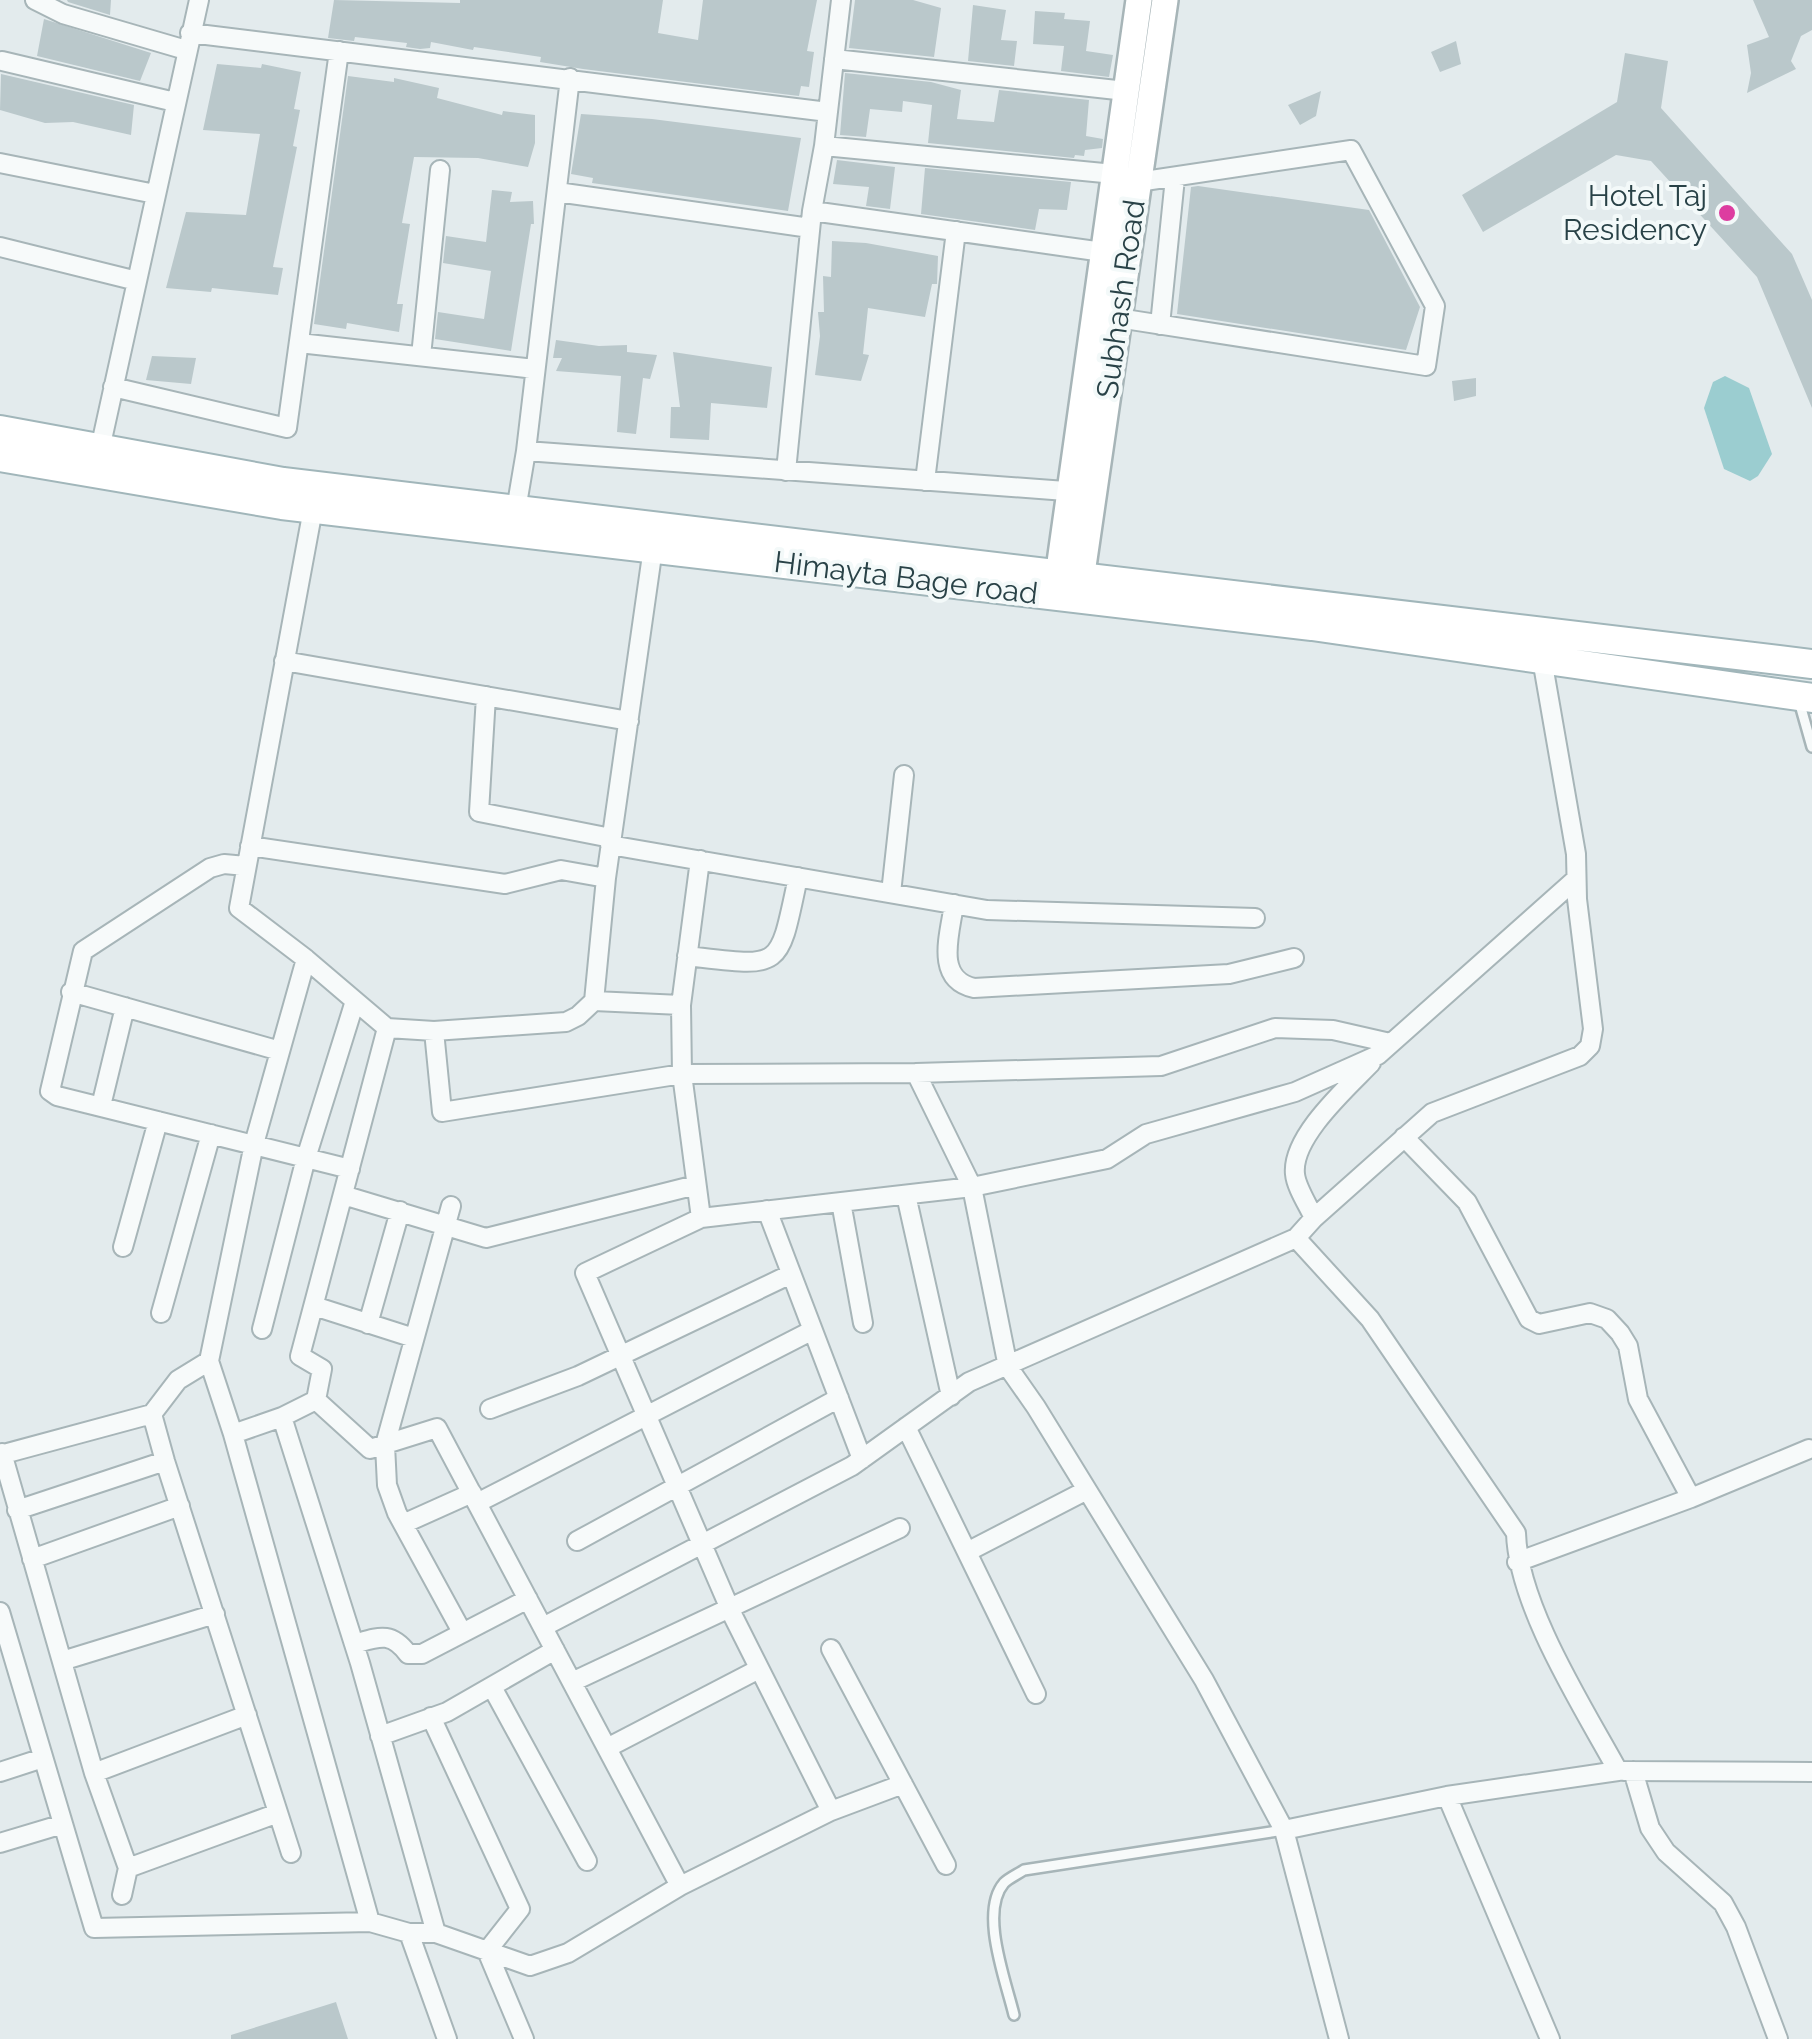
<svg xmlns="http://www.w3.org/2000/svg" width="1812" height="2039" font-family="Raleway,sans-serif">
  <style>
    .water { fill: #9bcdd0 }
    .building { fill: #bac8cb }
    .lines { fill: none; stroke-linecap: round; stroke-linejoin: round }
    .lane-casing { stroke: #a7b5b8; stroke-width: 14 }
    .street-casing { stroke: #a7b5b8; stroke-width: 22 }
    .secondary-casing { stroke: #a7b5b8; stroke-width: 30 }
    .primary-casing { stroke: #a1b6ba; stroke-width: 32 }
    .lane { stroke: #f7fafa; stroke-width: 9 }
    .street { stroke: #f7fafa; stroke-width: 18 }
    .secondary { stroke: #fff; stroke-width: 25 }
    .primary { stroke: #fff; stroke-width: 28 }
    .poi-dot { fill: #dd3da0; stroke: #f3f9f9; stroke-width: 4 }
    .labels { text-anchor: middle; stroke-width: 8; stroke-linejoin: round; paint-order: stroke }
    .poi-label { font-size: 30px; fill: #294247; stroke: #f3f9f9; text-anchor: end }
    .street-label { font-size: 30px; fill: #294247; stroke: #f3f9f9 }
  </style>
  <rect width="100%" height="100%" fill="#e3ebed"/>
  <path class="water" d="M 1725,376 L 1749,388 L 1772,454 L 1758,476 L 1750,481 L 1724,469 L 1704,408 L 1713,382 Z"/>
  <path class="building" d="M 67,0 L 111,0 L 110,15 L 68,2 Z
    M 334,0 L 460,3 L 460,0 L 663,0 L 658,33 L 698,40 L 703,0 L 817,0 L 807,51 L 814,52 L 809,87 L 801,86 L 799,96 L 583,69 L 540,62 L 541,57 L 474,47 L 473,50 L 431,42 L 430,48 L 420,49 L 406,47 L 407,43 L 355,37 L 354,41 L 328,38 Z
    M 855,0 L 913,0 L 941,8 L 934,57 L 849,48 Z
    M 1753,0 L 1812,0 L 1812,30 L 1801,36 L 1791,61 L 1796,69 L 1747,93 L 1751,73 L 1747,45 L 1769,37 Z
    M 973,5 L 1006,10 L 1001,40 L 1017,41 L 1014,66 L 968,61 Z
    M 1035,11 L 1065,13 L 1064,19 L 1090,21 L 1086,51 L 1113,55 L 1109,77 L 1061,71 L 1064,46 L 1033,44 Z
    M 44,19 L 151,53 L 140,81 L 37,56 Z
    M 1456,41 L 1461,64 L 1440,72 L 1431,52 Z
    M 1625,53 L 1668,61 L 1661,108 L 1792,254 L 1812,300 L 1812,408 L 1757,277 L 1651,161 L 1616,155 L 1483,232 L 1462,195 L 1617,102 Z
    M 217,64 L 261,68 L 262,64 L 301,72 L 294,109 L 300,110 L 293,146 L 297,147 L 273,267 L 283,268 L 278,295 L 212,288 L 211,292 L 166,288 L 186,212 L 246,215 L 260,134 L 203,130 Z
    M 845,73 L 931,82 L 961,90 L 957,119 L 994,122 L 999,90 L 1089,100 L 1086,136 L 1103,139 L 1102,148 L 1085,150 L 1084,156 L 1075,155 L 1074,158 L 928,143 L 932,105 L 903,101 L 902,112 L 870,109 L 866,137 L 840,135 Z
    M 1,74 L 134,105 L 131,135 L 73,122 L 45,123 L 0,110 Z
    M 348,76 L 394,82 L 394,78 L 439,88 L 437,98 L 502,115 L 503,111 L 535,115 L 535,143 L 528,167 L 478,158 L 414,157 L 402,223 L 410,224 L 397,304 L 403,304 L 399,332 L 347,323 L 346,329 L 314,324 Z
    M 1321,91 L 1316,116 L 1300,125 L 1288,105 Z
    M 581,114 L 652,119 L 801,138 L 788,211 L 592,183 L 593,178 L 571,174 Z
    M 837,160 L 895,167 L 890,209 L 866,206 L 869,187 L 833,184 Z
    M 925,168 L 1071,182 L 1067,210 L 1039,209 L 1035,230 L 921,214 Z
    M 1198,186 L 1369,210 L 1420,307 L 1406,350 L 1177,314 L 1191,187 Z
    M 492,190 L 512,192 L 510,202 L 533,201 L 534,224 L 531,224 L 511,351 L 435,339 L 438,312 L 484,319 L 491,271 L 443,263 L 446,236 L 486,242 Z
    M 832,241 L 866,243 L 938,256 L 937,284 L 932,284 L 925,317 L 868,308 L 863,354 L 869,355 L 861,381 L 815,375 L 820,336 L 818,312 L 824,312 L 823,276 L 831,277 Z
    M 556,340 L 599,346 L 627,345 L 627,352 L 657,355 L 650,379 L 643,378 L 636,434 L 617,432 L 621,376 L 556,371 L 562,358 L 553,358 Z
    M 673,352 L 772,367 L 767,408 L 711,403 L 709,440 L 670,438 L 671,407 L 680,407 Z
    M 152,356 L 196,358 L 191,384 L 146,380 Z
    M 1476,378 L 1476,396 L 1454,401 L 1452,381 Z
    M 336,2002 L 348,2039 L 231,2039 L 231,2035 Z"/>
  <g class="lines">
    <defs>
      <path id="lane" d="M 1799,701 L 1812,747
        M 1014,2015 C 1006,1981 979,1912 1004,1883 C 1009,1878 1018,1874 1024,1870 L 1284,1830"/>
      <path id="street" d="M 35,0 L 63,14 L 186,50
        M 190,33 L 828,112
        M 834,59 L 1126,91
        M 2,61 L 175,102
        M 824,146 L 1114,174
        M 0,163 L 155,194
        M 557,192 L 810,228
        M 812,211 L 1103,252
        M 0,247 L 137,281
        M 1118,318 L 1426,366 L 1435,306 L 1351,150 L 1138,182
        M 1160,325 L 1175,178
        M 299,343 L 535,369
        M 421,356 L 440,170
        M 113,387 L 287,428 L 339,51
        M 526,451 L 1079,492
        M 98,458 L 199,0
        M 786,471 L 812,211 L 824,146 L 841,0
        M 925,481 L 956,231
        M 516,510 L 526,451 L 570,78
        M 284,661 L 629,721
        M 486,696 L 479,812 L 611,838
        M 610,845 L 987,910 L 1255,918
        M 250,846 L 505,884 L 561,870 L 606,878
        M 246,866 L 224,864 L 210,868 L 83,951 L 50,1091 L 57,1096 L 350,1169
        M 891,893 L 904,775
        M 954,904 C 950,934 934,979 974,988 L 1229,974 L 1294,958
        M 687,956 C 783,967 778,972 798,877
        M 306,959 L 254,1144 L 209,1361 L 233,1434 L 370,1922
        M 71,992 L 280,1051
        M 681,1005 L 700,860
        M 387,1028 L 434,1031 L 442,1112 L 682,1074 L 681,1005 L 594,1001 L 606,878 L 653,548
        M 434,1031 L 566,1022 L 578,1016 L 594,1001
        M 916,1073 L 1161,1066 L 1275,1028 L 1333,1030 L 1390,1043
        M 101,1106 L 125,1007
        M 1404,1137 L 1467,1202 L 1529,1319 L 1539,1324 L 1590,1313 L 1607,1319 L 1620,1333 L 1628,1346 L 1638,1399 L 1691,1498
        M 343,1195 L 486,1238 L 696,1185
        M 906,1195 L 951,1396
        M 841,1202 L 863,1323
        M 451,1206 L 385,1445 L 387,1485 L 397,1513 L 462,1632
        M 767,1210 L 862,1459
        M 701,1218 L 972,1187 L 1107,1159 L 1146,1134 L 1295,1092 L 1378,1055 L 1576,879
        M 1314,1218 C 1308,1205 1296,1187 1295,1174 C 1291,1137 1348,1087 1371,1063
        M 1296,1238 L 1370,1319 L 1516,1533 C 1518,1606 1583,1707 1618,1771 L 1447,1796 L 1284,1830 L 1339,2039
        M 123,1247 L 158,1121
        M 314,1306 L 414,1338
        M 161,1313 L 211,1134
        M 368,1324 L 400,1211
        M 262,1329 L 306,1158 L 355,1001
        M 316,1400 L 370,1449 L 437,1428 L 680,1886
        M 490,1409 L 578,1376 L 791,1274
        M 152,1414 L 178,1380 L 209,1361
        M 906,1427 L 1036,1694
        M 233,1434 L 282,1417
        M 2,1453 L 94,1773 L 128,1868 L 122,1895
        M 0,1455 L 152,1414 L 165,1461 L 291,1853
        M 477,1503 L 811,1331
        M 17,1510 L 165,1461
        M 403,1524 L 472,1493
        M 577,1541 L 839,1398
        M 967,1552 L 1087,1490
        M 32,1559 L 180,1506
        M 1517,1562 L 1691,1498 L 1809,1449
        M 0,1612 L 94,1928 L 370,1922 L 409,1933 L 436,1933 L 360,1663 L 282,1417 L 316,1400 L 322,1369 L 300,1356 L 387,1028 L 306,959 L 239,908 L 313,509
        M 543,1627 L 852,1466 L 969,1382 L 1296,1238 L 1314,1218 L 1432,1113 L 1580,1056 L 1590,1046 L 1593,1029 L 1577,899 L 1576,854 L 1542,659
        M 354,1644 C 379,1637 391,1631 408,1654 L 422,1654 L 528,1599
        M 831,1649 L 946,1865
        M 62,1661 L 215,1614
        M 572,1682 L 900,1528
        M 492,1687 L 587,1861
        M 431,1717 L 520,1909 L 487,1951 L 524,2039
        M 380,1736 L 447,1712 L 555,1650
        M 607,1748 L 759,1669
        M 1624,1771 L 1812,1772
        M 1633,1771 L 1650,1828 L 1666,1852 L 1723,1903 L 1736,1927 L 1778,2039
        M 0,1772 L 43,1758
        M 94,1773 L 247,1715
        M 1447,1796 L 1550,2039
        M 831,1811 L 903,1784
        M 0,1843 L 63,1824
        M 128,1868 L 278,1813
        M 409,1933 L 447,2039
        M 436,1933 L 530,1966 L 568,1953 L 680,1886 L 831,1811 L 733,1616 L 585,1273 L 701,1218 L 682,1074 L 916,1073 L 972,1187 L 1008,1367 L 1036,1407 L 1204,1680 L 1284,1830"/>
      <path id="secondary" d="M 1056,591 L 1139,0
        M 1079,594 L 1165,0"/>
      <path id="primary" d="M 0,430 L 283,482 L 1812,664
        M 0,457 L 282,505 L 1312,626 L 1812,698"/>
    </defs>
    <use href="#lane" class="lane-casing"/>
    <use href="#street" class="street-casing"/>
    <use href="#secondary" class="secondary-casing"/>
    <use href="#primary" class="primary-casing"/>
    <use href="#lane" class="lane"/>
    <use href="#street" class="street"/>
    <use href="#secondary" class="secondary"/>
    <use href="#primary" class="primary"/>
  </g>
  <circle class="poi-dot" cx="1727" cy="213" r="10"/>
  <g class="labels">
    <g class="poi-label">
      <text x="1707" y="206">Hotel Taj<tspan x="1707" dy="34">Residency</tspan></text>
    </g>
    <g class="street-label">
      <text transform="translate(1121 299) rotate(-82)" y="10">Subhash Road</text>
      <text transform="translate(906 578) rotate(7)" y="10">Himayta Bage road</text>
    </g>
  </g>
</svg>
